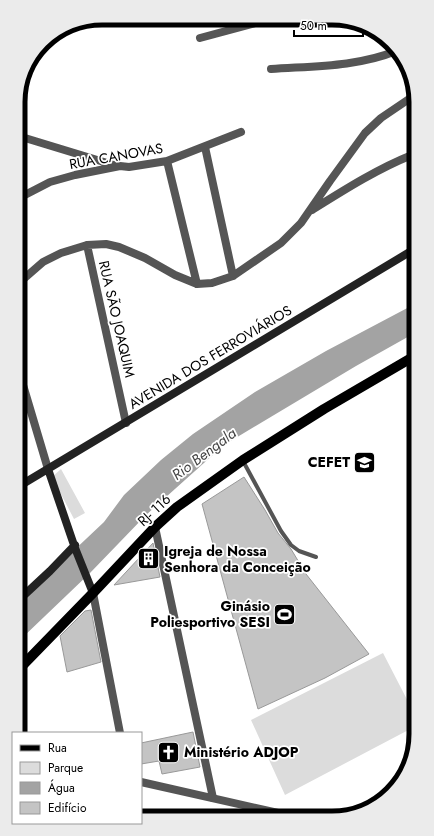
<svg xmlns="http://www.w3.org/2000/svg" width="434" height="836" font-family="Jost,sans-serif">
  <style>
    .green { fill: #dcdcdc }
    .water { fill: #a3a3a3 }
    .building { fill: #c4c4c4; stroke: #999 }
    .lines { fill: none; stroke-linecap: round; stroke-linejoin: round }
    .service { stroke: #555; stroke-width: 4 }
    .minor { stroke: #555; stroke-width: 8 }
    .tertiary { stroke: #555; stroke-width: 8 }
    .secondary { stroke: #222; stroke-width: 8 }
    .primary { stroke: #000; stroke-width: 10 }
    .labels { text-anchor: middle; stroke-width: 3.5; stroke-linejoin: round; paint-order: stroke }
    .street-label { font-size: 14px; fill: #000; stroke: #fff }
    .poi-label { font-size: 14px; font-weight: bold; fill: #000; stroke: #fff; text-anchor: end }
    .water-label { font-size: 15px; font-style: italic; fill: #444; stroke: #fff }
    .rim { fill: none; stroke: #000; stroke-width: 5 }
  </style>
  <rect width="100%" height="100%" fill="#fff"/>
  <path class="green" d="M 61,469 L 85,513 L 74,519 L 52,477 Z
    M 383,653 L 416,717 L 416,726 L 285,795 L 251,720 Z"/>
  <path class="water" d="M 413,305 L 413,334 L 356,366 L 224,445 L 146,515 L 90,573 L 22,638 L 22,603 L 51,572 L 104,522 L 124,495 L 161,460 L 193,434 L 255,392 L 326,351 Z"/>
  <path class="building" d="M 244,477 L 265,510 L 278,533 L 291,549 L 306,574 L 369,654 L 325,678 L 258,709 L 202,504 Z
    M 153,543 L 160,577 L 114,585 Z
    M 91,610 L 101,662 L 67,672 L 60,636 L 85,611 Z
    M 193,732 L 200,767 L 162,774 L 159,761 L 141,764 L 141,743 Z"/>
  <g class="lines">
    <path class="service" d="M 243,461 L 281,531 L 291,545 L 299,551 L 316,557"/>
    <path class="minor" d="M 200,38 L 263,21 L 274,19
      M 271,69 C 312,66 357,67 396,51
      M 25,138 L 117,166
      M 205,147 L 233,276
      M 167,161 L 197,284
      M 19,198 L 50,182 L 75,175 L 120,166 L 129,167 L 167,161 L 241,132
      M 312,210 C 344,190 377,169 412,155
      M 87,245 L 126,423
      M 20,282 L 43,262 L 61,253 L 87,245 L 106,244 L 119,247 L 145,258 L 175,275 L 197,284 L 212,283 L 233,276 L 281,243 L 301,223 L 330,181 L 365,133 L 381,118 L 412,97
      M 20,375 L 48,469
      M 155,527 L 213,798"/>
    <path class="tertiary" d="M 93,593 L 120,733
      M 141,782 L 287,815
      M 343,814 L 369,807"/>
    <path class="secondary" d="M 48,469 L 75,548 L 93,593
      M 21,485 L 413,250
      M 21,598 L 50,571 L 75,545"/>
    <path class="primary" d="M 22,666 L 93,593 L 155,527 L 177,507 L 243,460 L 324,409 L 413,357"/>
  </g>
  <defs>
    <symbol id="university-square" viewBox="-11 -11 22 22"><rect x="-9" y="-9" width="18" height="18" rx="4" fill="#000" stroke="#fff"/><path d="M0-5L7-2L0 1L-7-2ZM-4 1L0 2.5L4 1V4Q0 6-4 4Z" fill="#fff"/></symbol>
    <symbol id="building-square" viewBox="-11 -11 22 22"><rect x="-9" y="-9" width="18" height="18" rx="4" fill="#000" stroke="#fff"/><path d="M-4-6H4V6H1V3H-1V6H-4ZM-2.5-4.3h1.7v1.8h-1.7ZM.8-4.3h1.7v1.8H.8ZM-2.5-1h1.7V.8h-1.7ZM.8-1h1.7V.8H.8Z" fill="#fff"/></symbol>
    <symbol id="stadium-square" viewBox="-11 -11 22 22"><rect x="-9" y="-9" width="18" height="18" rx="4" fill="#000" stroke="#fff"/><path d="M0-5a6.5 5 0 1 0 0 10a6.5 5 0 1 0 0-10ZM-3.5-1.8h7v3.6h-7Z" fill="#fff"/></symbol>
    <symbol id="church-square" viewBox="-11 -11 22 22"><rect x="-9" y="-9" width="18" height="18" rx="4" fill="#000" stroke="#fff"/><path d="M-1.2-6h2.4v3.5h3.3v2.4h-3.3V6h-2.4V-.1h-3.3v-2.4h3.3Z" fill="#fff"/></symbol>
  </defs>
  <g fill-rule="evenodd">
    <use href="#university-square" x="352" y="450" width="25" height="25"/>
    <use href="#building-square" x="136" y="546" width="25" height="25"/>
    <use href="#stadium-square" x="272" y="602" width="25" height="25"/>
    <use href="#church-square" x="156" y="740" width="25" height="25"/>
  </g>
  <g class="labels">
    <g class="street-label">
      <text transform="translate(116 156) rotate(-10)" y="5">RUA CANOVAS</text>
      <text transform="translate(117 319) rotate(77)" y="5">RUA SÃO JOAQUIM</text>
      <text transform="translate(210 357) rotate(-31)" y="5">AVENIDA DOS FERROVIÁRIOS</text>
      <text transform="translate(154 510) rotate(-43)" y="5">RJ- 116</text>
    </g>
    <g class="poi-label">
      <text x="350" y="467">CEFET</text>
      <text x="164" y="556" text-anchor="start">Igreja de Nossa<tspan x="164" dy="16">Senhora da Conceição</tspan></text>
      <text x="270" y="611">Ginásio<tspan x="270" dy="16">Poliesportivo SESI</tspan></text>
      <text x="184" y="757" text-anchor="start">Ministério ADJOP</text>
    </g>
    <g class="water-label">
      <text transform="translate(204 454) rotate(-37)" y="5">Rio Bengala</text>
    </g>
  </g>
  <path d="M0 0H434V836H0ZM102 25H332A77 77 0 0 1 409 102V734A77 77 0 0 1 332 811H102A77 77 0 0 1 25 734V102A77 77 0 0 1 102 25Z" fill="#ebebeb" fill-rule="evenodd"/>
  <path class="rim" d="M102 25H332A77 77 0 0 1 409 102V734A77 77 0 0 1 332 811H102A77 77 0 0 1 25 734V102A77 77 0 0 1 102 25Z"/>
  <rect x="12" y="732" width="130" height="92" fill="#ffffff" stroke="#999999"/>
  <rect x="20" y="745" width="20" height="6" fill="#000000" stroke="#999999"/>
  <text x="48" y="752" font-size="12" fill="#000000">Rua</text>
  <rect x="20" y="762" width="20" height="12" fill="#dcdcdc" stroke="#999999"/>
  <text x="48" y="772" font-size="12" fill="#000000">Parque</text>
  <rect x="20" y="782" width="20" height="12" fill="#a3a3a3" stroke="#999999"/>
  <text x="48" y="792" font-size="12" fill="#000000">Água</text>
  <rect x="20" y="802" width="20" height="12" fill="#c4c4c4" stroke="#999999"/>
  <text x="48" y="812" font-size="12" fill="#000000">Edifício</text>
  <path d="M294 30v6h69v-6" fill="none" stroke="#000000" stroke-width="2"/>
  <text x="300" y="30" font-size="12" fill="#000000" stroke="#ffffff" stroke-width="3" paint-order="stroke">50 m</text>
</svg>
